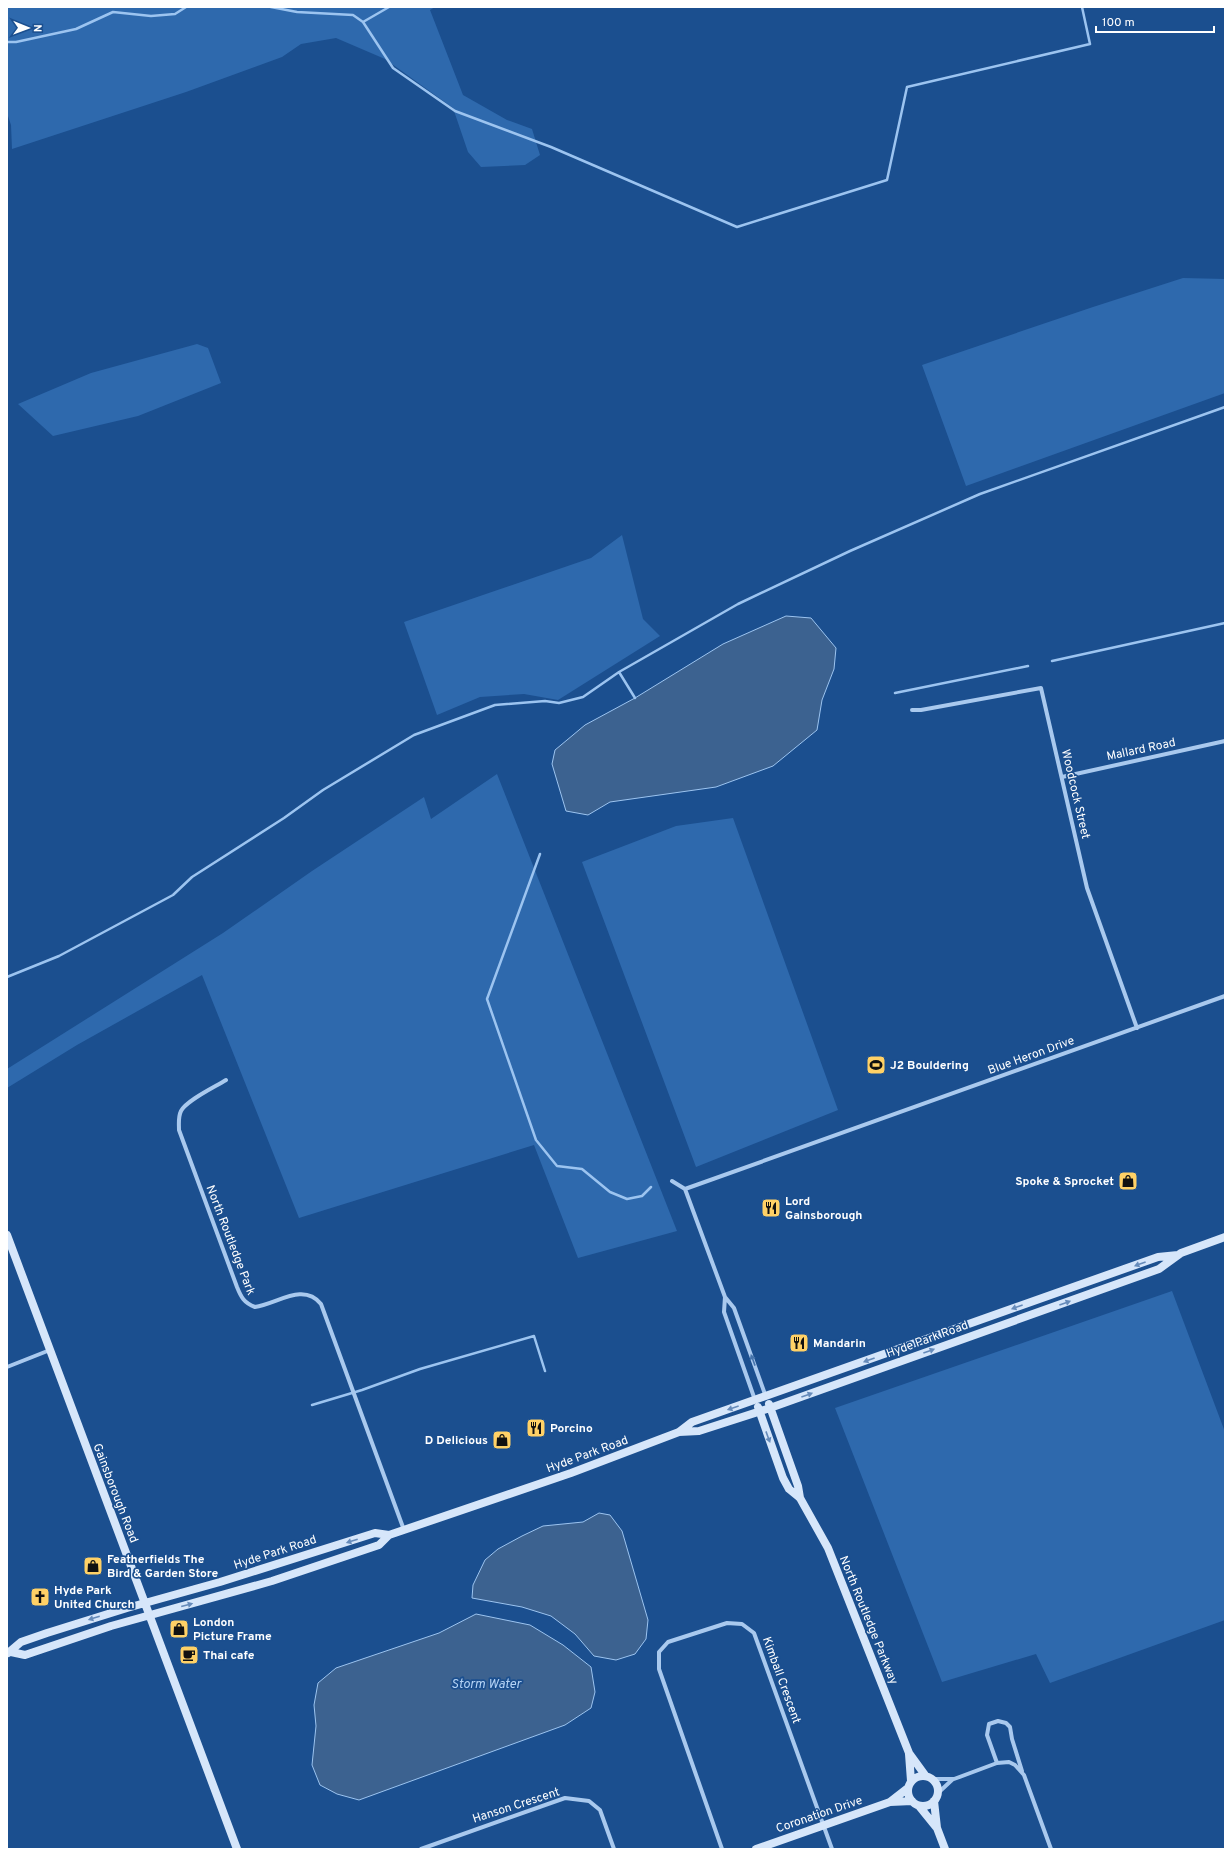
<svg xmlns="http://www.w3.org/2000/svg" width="1232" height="1856" font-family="Overpass,sans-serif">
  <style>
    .green { fill: #2e69ad }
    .water { fill: #3c6290; stroke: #9cc4f0 }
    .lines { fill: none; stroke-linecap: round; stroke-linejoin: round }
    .stream { stroke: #9cc4f0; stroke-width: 2.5 }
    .street { stroke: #a9c9ee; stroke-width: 4 }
    .secondary { stroke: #d6e6fa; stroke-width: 8 }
    .oneway { fill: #668bba }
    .oneway2 { fill: #4674ac }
    .labels { text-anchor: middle; stroke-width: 3.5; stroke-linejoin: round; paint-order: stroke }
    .street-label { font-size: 12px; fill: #fff; stroke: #1b4f8f }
    .poi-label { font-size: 12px; font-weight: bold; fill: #fff; stroke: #1b4f8f; text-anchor: start }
    .water-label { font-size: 13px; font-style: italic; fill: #b5d3f5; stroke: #1b4f8f }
  </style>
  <rect width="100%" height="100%" fill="#1b4f8f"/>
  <path class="green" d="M 7,7 L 435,7 L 430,10 L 463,95 L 507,120 L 532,129 L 540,155 L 525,165 L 481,167 L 468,152 L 453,108 L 385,59 L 336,38 L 301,44 L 282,57 L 186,92 L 12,149 L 11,125 L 7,113 Z
    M 1183,278 L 1225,279 L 1225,393 L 966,486 L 922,365 L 1093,307 Z
    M 197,344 L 208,348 L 221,383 L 138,416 L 53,436 L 18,404 L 91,373 Z
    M 622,535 L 643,619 L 660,636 L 558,700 L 524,694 L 480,697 L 437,715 L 404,622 L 591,558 Z
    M 497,774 L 677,1231 L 578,1258 L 534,1145 L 299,1218 L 202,975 L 77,1045 L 7,1088 L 7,1069 L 223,933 L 312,871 L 424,797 L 431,819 Z
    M 733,818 L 838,1110 L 696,1167 L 582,862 L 676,826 Z
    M 1172,1291 L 1225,1432 L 1225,1620 L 1050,1683 L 1036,1654 L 942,1682 L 835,1408 Z"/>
  <path class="water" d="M 786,616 L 811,618 L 836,648 L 834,669 L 822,700 L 817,730 L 773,766 L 716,787 L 610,802 L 588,815 L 566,811 L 552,764 L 555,750 L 585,725 L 635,698 L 723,644 Z
    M 599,1513 L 610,1515 L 622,1531 L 648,1620 L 646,1639 L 635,1654 L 616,1660 L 594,1656 L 575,1634 L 551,1616 L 522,1607 L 472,1598 L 473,1585 L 485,1560 L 498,1549 L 522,1536 L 543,1526 L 583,1522 Z
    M 476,1614 L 530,1625 L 563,1645 L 591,1667 L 595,1692 L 591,1708 L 565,1725 L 359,1800 L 337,1794 L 320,1785 L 312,1765 L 316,1726 L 314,1705 L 318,1683 L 336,1668 L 439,1633 Z"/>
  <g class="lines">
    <path class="stream" d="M 271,7 L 297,12 L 353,15 L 363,22 L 393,68 L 455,111 L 551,147 L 737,227 L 887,180 L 907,87 L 1090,44 L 1082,7
      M 363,22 L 389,7
      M 7,42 L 16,42 L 76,29 L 113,12 L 151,16 L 175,14 L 186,7
      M 1052,661 L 1225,623
      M 619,672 L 635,698
      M 895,693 L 1028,666
      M 540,854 L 487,999 L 536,1140 L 557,1166 L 582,1169 L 610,1192 L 627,1199 L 642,1196 L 651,1187
      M 7,977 L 59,956 L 173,895 L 192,877 L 284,818 L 323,790 L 414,735 L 495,705 L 545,701 L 559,703 L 583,697 L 619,672 L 738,604 L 850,551 L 980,494 L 1225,407
      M 312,1405 L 362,1390 L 420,1369 L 534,1336 L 545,1371"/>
    <path class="street" d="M 912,710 L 921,710 L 1041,688 L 1087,888 L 1137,1028
      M 1062,777 L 1225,741
      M 226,1080 C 215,1087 187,1100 181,1111 C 178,1117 179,1124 179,1130 L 237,1287 C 241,1297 244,1303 255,1307 C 277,1304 303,1282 321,1304 L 404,1530
      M 672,1181 L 685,1189
      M 685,1189 L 1225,996
      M 685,1189 L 725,1297 L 734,1308 L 766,1397
      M 725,1297 L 724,1312 L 755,1400
      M 7,1367 L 50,1350
      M 997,1763 L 987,1735 L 989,1724 L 998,1721 L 1006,1723 L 1010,1727 L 1012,1739 L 1022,1771
      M 933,1779 L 954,1779 L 997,1763 L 1009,1762 L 1015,1765 L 1024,1775 L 1051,1849
      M 938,1793 L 953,1779
      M 421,1849 L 565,1798 L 589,1801 L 600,1810 L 614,1849
      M 722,1849 L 659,1669 L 659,1652 L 668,1642 L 727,1623 L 742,1624 L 754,1633 L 832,1849"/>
    <path class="secondary" d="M 7,1235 L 237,1849
      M 769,1404 L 798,1486 L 800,1498
      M 758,1407 L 783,1478 L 789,1489 L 800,1498 L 828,1548 L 909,1753 L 925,1775
      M 679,1432 L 699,1431 L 770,1408 L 1159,1269 L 1181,1253 L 1225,1237
      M 11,1652 L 25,1655 L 111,1626 L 272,1581 L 379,1545 L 389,1535 L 571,1473 L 679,1432 L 692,1422 L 1158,1257 L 1178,1255
      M 8,1653 L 21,1642 L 47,1633 L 127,1608 L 220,1582 L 375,1533 L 389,1535
      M 909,1754 L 911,1781
      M908 1791a15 15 0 1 1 30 0a15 15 0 1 1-30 0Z
      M 934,1801 L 937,1828 L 945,1849
      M 890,1802 L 912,1801
      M 919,1806 L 936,1827
      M 756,1849 L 890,1802 L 908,1788"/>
  </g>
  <defs><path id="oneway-solid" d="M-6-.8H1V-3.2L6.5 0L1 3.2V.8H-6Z"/></defs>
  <g class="oneway">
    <use href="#oneway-solid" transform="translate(1140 1264) rotate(160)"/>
    <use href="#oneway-solid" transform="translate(1065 1303) rotate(-20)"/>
    <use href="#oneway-solid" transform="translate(1017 1307) rotate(160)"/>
    <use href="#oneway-solid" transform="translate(929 1351) rotate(-20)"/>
    <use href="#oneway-solid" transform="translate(869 1360) rotate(160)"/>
    <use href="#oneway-solid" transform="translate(807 1395) rotate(-20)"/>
    <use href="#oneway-solid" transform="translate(733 1408) rotate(161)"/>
    <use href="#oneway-solid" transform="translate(768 1437) rotate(70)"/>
    <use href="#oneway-solid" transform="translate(352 1541) rotate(162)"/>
    <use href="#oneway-solid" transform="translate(187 1605) rotate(-15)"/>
    <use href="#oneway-solid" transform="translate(94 1618) rotate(163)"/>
  </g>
  <use class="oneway2" href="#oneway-solid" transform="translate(753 1360) rotate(-110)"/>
  <defs>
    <symbol id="stadium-square" viewBox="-11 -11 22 22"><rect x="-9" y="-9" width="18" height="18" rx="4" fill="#ffd166" stroke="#1b4f8f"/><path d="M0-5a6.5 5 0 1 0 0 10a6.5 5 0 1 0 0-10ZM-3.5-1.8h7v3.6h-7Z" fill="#111"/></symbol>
    <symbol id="shop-square" viewBox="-11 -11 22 22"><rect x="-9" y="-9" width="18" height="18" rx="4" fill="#ffd166" stroke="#1b4f8f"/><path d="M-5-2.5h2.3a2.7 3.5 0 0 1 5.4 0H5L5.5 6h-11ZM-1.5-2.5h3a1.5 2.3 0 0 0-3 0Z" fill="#111"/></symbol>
    <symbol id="restaurant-square" viewBox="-11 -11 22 22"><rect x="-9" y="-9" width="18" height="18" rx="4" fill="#ffd166" stroke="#1b4f8f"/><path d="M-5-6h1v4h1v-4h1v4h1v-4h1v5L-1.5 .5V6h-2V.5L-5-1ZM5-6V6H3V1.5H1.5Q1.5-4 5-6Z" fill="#111"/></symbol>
    <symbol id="church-square" viewBox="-11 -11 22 22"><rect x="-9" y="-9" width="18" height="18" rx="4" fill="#ffd166" stroke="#1b4f8f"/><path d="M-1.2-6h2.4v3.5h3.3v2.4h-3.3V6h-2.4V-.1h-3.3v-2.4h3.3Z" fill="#111"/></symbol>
    <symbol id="cafe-square" viewBox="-11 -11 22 22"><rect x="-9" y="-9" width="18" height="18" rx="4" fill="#ffd166" stroke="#1b4f8f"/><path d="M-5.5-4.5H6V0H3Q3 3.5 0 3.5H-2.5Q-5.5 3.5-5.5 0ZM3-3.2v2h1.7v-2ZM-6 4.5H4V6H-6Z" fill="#111"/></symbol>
  </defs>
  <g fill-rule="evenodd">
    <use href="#stadium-square" x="865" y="1054" width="22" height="22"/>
    <use href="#shop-square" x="1117" y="1170" width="22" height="22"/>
    <use href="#restaurant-square" x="760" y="1197" width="22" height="22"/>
    <use href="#restaurant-square" x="788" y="1332" width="22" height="22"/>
    <use href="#restaurant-square" x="525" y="1417" width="22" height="22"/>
    <use href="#shop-square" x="491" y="1429" width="22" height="22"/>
    <use href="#shop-square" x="82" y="1555" width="22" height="22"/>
    <use href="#church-square" x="29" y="1586" width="22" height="22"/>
    <use href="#shop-square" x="168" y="1618" width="22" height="22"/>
    <use href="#cafe-square" x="178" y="1644" width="22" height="22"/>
  </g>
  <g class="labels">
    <g class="street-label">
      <text transform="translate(1141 749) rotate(-12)" y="4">Mallard Road</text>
      <text transform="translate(1076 794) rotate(77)" y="4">Woodcock Street</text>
      <text transform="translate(1031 1055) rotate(-20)" y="4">Blue Heron Drive</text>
      <text transform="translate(231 1240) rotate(69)" y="4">North Routledge Park</text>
      <text transform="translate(927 1339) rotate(-20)" y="4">Hyde Park Road</text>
      <text transform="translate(587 1454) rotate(-20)" y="4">Hyde Park Road</text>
      <text transform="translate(116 1493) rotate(69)" y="4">Gainsborough Road</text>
      <text transform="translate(275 1552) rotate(-18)" y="4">Hyde Park Road</text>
      <text transform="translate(869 1620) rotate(68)" y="4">North Routledge Parkway</text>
      <text transform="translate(782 1680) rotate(70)" y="4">Kimball Crescent</text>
      <text transform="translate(516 1805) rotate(-18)" y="4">Hanson Crescent</text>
      <text transform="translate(819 1814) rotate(-19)" y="4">Coronation Drive</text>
    </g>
    <g class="poi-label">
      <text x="890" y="1069">J2 Bouldering</text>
      <text x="1114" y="1185" text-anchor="end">Spoke &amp; Sprocket</text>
      <text x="785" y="1205">Lord<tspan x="785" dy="14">Gainsborough</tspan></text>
      <text x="813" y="1347">Mandarin</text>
      <text x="550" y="1432">Porcino</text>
      <text x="488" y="1444" text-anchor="end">D Delicious</text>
      <text x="107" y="1563">Featherfields The<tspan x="107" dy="14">Bird &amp; Garden Store</tspan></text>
      <text x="54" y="1594">Hyde Park<tspan x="54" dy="14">United Church</tspan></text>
      <text x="193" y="1626">London<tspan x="193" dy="14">Picture Frame</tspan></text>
      <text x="203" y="1659">Thai cafe</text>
    </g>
    <g class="water-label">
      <text x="486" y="1688">Storm Water</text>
    </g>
  </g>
  <rect width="1232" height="1856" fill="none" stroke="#ffffff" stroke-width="16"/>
  <g transform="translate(28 28) rotate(91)" stroke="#1b4f8f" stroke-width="3" paint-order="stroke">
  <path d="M0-3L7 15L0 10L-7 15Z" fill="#ffffff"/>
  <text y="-6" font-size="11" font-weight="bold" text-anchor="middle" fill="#ffffff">N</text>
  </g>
  <path d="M1096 26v6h118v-6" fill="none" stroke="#ffffff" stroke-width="2"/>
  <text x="1102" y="26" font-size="12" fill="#ffffff" stroke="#1b4f8f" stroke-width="3" paint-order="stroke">100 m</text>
</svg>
